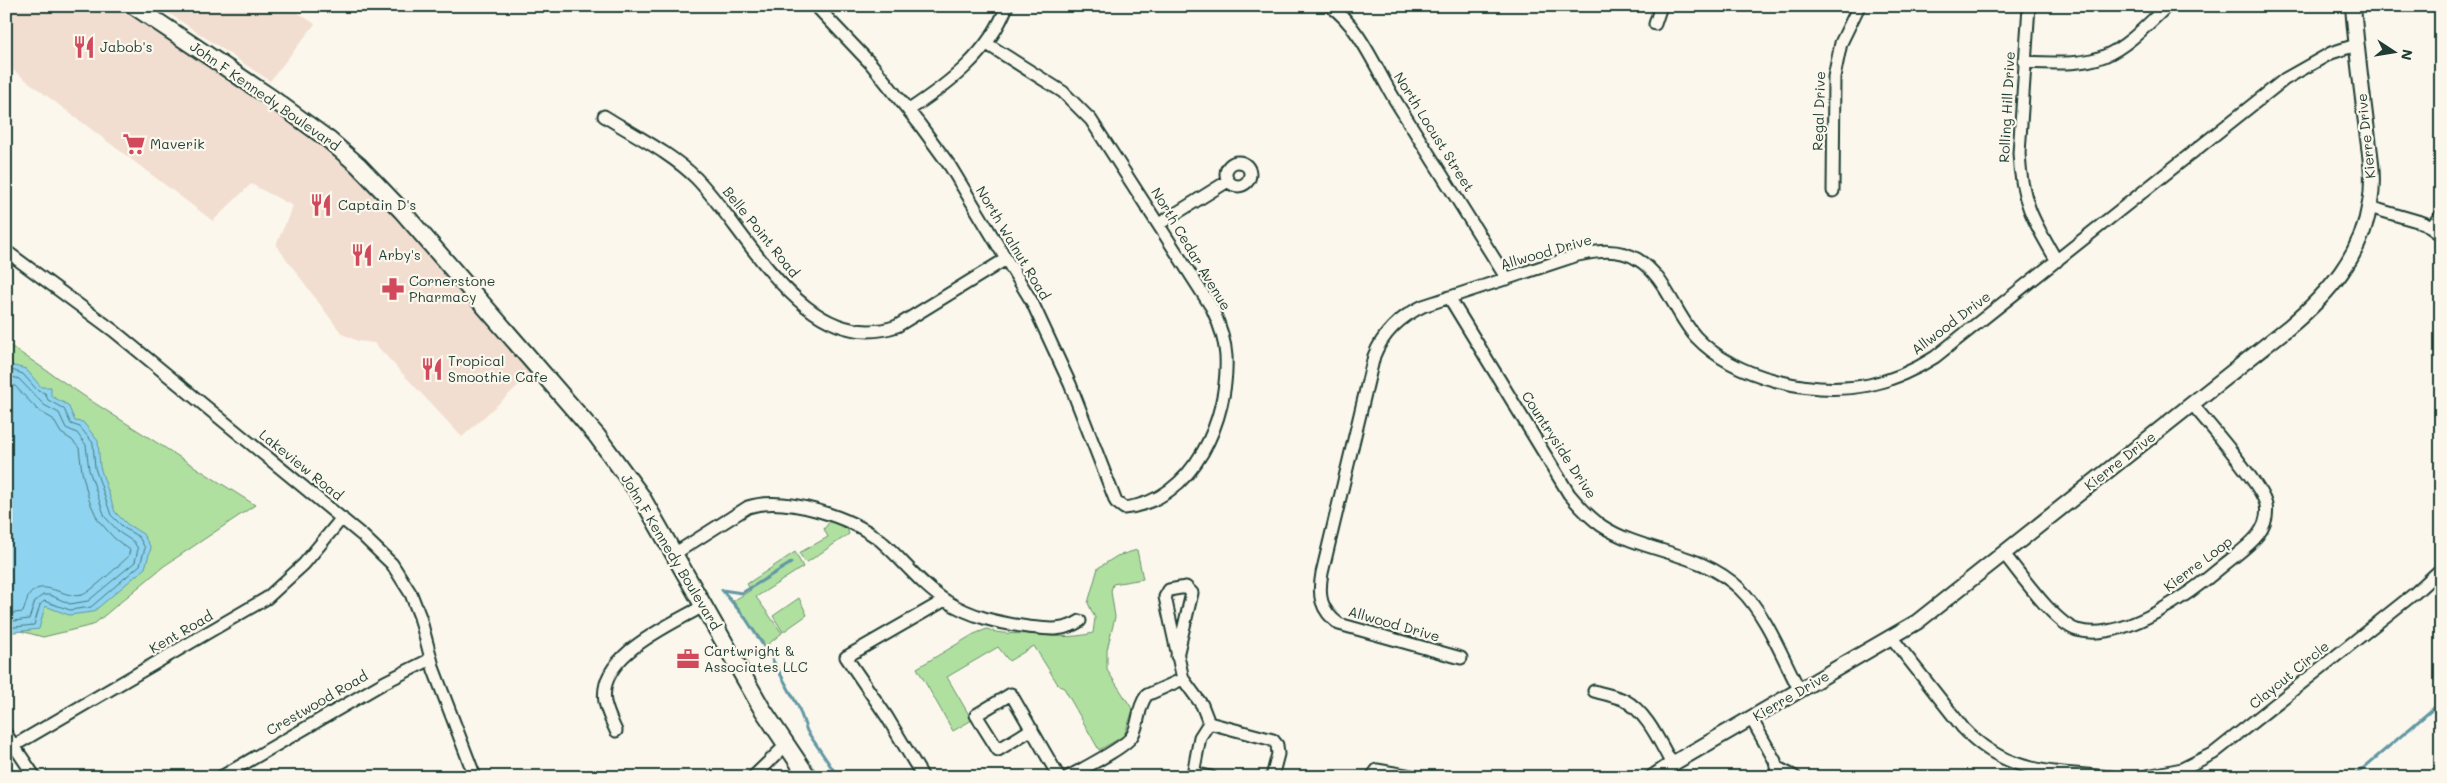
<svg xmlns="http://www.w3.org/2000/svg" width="2447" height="783" font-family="Mali,sans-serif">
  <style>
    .built { fill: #f1ded0 }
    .green { fill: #b0e0a0; stroke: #688e6a }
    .water { fill: #8ed3ef; stroke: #6297a4 }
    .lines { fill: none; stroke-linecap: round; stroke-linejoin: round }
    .shore { stroke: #4b797f; stroke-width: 1 }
    .stream { stroke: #6297a4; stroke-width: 3 }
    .minor-casing { stroke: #1f3d34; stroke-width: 15 }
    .tertiary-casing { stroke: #1f3d34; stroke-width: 18 }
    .primary-casing { stroke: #1f3d34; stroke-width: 20 }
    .minor { stroke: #fbf7ec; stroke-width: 11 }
    .tertiary { stroke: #fbf7ec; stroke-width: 14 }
    .primary { stroke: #fbf7ec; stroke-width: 16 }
    .labels { text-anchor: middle; stroke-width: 4.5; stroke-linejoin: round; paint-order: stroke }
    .poi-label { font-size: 14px; fill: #1f3d34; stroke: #fbf7ec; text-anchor: start }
    .street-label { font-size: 14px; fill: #1f3d34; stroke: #fbf7ec }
  </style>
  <rect width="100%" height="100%" fill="#fbf7ec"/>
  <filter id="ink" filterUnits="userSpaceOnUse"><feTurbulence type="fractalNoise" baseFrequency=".02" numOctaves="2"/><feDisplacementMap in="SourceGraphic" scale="10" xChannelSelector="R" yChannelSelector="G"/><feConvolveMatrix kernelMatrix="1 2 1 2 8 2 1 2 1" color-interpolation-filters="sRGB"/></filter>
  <g filter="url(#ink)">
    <path class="built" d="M 6,6 L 113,6 L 270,97 L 375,182 L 531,374 L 462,437 L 374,343 L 358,341 L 342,334 L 276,245 L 293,206 L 251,184 L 213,221 L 6,65 L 6,30 L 9,22 L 6,20 Z
      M 158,6 L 288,6 L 315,24 L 270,81 Z"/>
    <path class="green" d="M 6,343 L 96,404 L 255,505 L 164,566 L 93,625 L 43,637 L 6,627 Z
      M 831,520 L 846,525 L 849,534 L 806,563 L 799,553 L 828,537 L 824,529 Z
      M 1137,550 L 1143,579 L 1113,584 L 1111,591 L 1115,617 L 1107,650 L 1107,670 L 1133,710 L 1124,736 L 1099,750 L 1064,688 L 1059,686 L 1034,646 L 1009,661 L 998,647 L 947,677 L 972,720 L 953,731 L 917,668 L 974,634 L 987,629 C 1000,635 1015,633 1030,634 C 1052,636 1071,639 1093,633 L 1095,618 L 1088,603 L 1098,568 L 1117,556 Z
      M 795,552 L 803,567 L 756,597 L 782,633 L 766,646 L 733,601 L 751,590 L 747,584 Z
      M 799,598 L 807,615 L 783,632 L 773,616 Z"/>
    <path class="water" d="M 6,359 L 10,365 L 26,369 L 41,387 L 51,387 L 51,396 L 68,405 L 75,421 L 83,422 L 98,441 L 100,467 L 115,512 L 127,524 L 143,534 L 151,548 L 145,568 L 93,612 L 69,615 L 45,606 L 39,629 L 6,633 Z"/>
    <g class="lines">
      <path class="shore" d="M 6,368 L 23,374 L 38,391 L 45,393 L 48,400 L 64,409 L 71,424 L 80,427 L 93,443 L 95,468 L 111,515 L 124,528 L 139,537 L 145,548 L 140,565 L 91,607 L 70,610 L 44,601 L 40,605 L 34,625 L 6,628
        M 6,375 L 19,379 L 44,405 L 59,413 L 66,428 L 77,433 L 86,445 L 89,470 L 105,517 L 120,533 L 134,542 L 138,549 L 135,562 L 88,601 L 70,604 L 50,595 L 43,595 L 35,601 L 29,619 L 6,622
        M 6,383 L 15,386 L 39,411 L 53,419 L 61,433 L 72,440 L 79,448 L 82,472 L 89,500 L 98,520 L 114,538 L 130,550 L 128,557 C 119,565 91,592 82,595 C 65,600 41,575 28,597 C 26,602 25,607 23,612 L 6,614"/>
      <path class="stream" d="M 722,590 L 742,593 L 791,563
        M 723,591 L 746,619 L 772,659 L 798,706 L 807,731 L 838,777
        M 2353,777 L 2441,702"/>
      <defs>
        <path id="minor" d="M 816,6 L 872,65 L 920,125 L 950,166 L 1032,302 L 1070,384 L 1116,502 L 1124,508 C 1194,501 1229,418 1226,356 C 1225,339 1219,323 1212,308 L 1091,120 L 1063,92 L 987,44
          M 1330,6 C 1359,25 1377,71 1395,100 C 1432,160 1470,219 1507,279
          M 2029,6 L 2019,153 C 2021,200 2033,221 2057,261
          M 1655,24 L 1661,6
          M 2024,62 C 2103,66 2111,61 2167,6
          M 909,110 C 950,83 989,53 1007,6
          M 604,116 C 634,135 671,153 696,178 C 748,231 805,358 897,326 L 1006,259
          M1226 174a12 12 0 1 1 24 0a12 12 0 1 1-24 0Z
          M 1833,191 L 1834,77 L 1841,43 L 1859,6
          M 2369,207 L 2424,223 L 2441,235
          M 1159,224 L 1228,181
          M 2431,227 L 2441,215
          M 6,251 L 114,331 L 363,536 L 392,564 L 411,594 L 420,617 L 434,670 L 475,777
          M 1449,297 L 1569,494 C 1579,506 1589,517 1602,526 C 1643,553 1701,551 1740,589 C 1766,614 1783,659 1800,691
          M 674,554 L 748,507 C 785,495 851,517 881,541 C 903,560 921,585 946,601 C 972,617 998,623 1028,627 C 1047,629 1063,632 1080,621
          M 2004,554 C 2020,573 2054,623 2077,630 C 2124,643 2191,593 2225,564 C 2243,549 2271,533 2266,505 C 2262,485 2208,423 2192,404
          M 1892,638 L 1963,728 C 2006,774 2053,772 2111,777
          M 1177,656 L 1192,593 L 1186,587 L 1169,590 L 1165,597 L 1183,679
          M 1461,658 L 1339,624 C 1320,610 1318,595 1322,573 L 1374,356 C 1383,333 1400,317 1423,306 L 1578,255 C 1598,251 1618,248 1637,259 C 1666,276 1674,313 1696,337 C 1736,379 1813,396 1869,385 C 1893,380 1915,370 1935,357 L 2285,79 L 2331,53 L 2356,45
          M 1594,691 C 1604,694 1615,696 1624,700 C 1647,712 1660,743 1672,764
          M 1751,718 L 1775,761 L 1778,777
          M 1209,723 L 1273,740 L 1277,745 L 1278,754 L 1272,777
          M 1032,729 L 998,750 L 976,715 L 1011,694 L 1059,777
          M 616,731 C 612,722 607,712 605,702 C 597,655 671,625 703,606
          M 6,734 L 35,777
          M 15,745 L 267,598 L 304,564 L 342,518
          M 1778,768 L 1795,777
          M 221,777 L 385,682 L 431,659
          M 753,777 L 786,745
          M 923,777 L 887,717 L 846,657 L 945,600
          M 1068,777 C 1082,769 1126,747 1132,736 C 1140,724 1137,707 1147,695 L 1183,679 L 1202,705 L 1209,723 L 1200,737 L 1194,769 L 1198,774 L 1211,777
          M 1372,777 L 1377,770 L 1417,777
          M 2142,777 L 2182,769 L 2214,753 L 2415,593 L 2441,569"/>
        <path id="tertiary" d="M 1653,777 L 1672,764 L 1917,622 L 2289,327 C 2328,294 2362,256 2370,203 C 2375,177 2369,149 2366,123 C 2361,84 2356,45 2353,6"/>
        <path id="primary" d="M 134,6 L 270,97 L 329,140 L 358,165 L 402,211 L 597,436 L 641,496 L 761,707 L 808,777"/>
      </defs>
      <use href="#minor" class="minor-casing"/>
      <use href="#tertiary" class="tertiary-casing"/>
      <use href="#primary" class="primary-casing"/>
      <use href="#minor" class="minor"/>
      <use href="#tertiary" class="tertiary"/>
      <use href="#primary" class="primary"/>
    </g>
  </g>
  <defs>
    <symbol id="restaurant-bare" viewBox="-9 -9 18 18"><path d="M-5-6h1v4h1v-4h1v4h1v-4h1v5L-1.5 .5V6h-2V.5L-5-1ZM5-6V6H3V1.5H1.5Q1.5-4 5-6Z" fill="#d1495b" stroke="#fbf7ec" stroke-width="2.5" paint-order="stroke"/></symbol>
    <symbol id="supermarket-bare" viewBox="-9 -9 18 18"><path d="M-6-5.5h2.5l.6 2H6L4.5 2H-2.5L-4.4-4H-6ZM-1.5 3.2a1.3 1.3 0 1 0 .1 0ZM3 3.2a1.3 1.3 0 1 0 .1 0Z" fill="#d1495b" stroke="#fbf7ec" stroke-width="2.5" paint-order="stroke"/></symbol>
    <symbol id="pharmacy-bare" viewBox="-9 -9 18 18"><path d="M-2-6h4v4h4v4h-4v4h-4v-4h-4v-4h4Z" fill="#d1495b" stroke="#fbf7ec" stroke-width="2.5" paint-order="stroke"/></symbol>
    <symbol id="office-bare" viewBox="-9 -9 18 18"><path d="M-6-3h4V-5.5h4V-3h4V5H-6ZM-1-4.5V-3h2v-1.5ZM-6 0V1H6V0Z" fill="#d1495b" stroke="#fbf7ec" stroke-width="2.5" paint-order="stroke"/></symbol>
  </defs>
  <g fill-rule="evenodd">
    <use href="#restaurant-bare" x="68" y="31" width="32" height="32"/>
    <use href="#supermarket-bare" x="118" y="128" width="32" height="32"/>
    <use href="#restaurant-bare" x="305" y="189" width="32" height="32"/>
    <use href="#restaurant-bare" x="346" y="239" width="32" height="32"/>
    <use href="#pharmacy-bare" x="377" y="273" width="32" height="32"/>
    <use href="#restaurant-bare" x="416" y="353" width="32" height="32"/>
    <use href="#office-bare" x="672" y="643" width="32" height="32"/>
  </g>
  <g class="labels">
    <g class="poi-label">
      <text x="100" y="52">Jabob's</text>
      <text x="150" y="149">Maverik</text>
      <text x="338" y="210">Captain D's</text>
      <text x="378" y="260">Arby's</text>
      <text x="409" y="286">Cornerstone<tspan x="409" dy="16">Pharmacy</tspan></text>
      <text x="448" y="366">Tropical<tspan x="448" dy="16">Smoothie Cafe</tspan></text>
      <text x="704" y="656">Cartwright &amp;<tspan x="704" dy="16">Associates LLC</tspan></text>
    </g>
    <g class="street-label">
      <text transform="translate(265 96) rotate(35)" y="5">John F Kennedy Boulevard</text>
      <text transform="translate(2007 107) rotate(-87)" y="5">Rolling Hill Drive</text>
      <text transform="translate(1819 111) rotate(-88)" y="5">Regal Drive</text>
      <text transform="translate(1434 132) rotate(58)" y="5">North Locust Street</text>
      <text transform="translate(2366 136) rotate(-96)" y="5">Kierre Drive</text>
      <text transform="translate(761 232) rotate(51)" y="5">Belle Point Road</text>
      <text transform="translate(1013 243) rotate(59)" y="5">North Walnut Road</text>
      <text transform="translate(1191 249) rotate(59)" y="5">North Cedar Avenue</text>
      <text transform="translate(1546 252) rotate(-16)" y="5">Allwood Drive</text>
      <text transform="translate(1951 323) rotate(-37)" y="5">Allwood Drive</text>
      <text transform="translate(1559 445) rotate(57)" y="5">Countryside Drive</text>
      <text transform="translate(2120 461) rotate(-38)" y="5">Kierre Drive</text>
      <text transform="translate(301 465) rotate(39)" y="5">Lakeview Road</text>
      <text transform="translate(671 552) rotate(59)" y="5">John F Kennedy Boulevard</text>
      <text transform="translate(2198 564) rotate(-37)" y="5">Kierre Loop</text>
      <text transform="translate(1394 624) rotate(16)" y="5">Allwood Drive</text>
      <text transform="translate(181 632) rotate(-30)" y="5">Kent Road</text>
      <text transform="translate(2289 675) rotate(-39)" y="5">Claycut Circle</text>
      <text transform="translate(1791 696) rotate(-30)" y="5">Kierre Drive</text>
      <text transform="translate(317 703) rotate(-30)" y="5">Crestwood Road</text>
    </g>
  </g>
  <rect width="2447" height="783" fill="none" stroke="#fbf7ec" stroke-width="25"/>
  <rect x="12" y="12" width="2422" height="758" fill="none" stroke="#1f3d34" stroke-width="2" filter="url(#ink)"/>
  <g transform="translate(2394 52) rotate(102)" stroke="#fbf7ec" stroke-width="4" paint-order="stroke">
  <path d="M0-4L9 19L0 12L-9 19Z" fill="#1f3d34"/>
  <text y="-8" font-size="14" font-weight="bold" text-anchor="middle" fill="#1f3d34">N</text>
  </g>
</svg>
